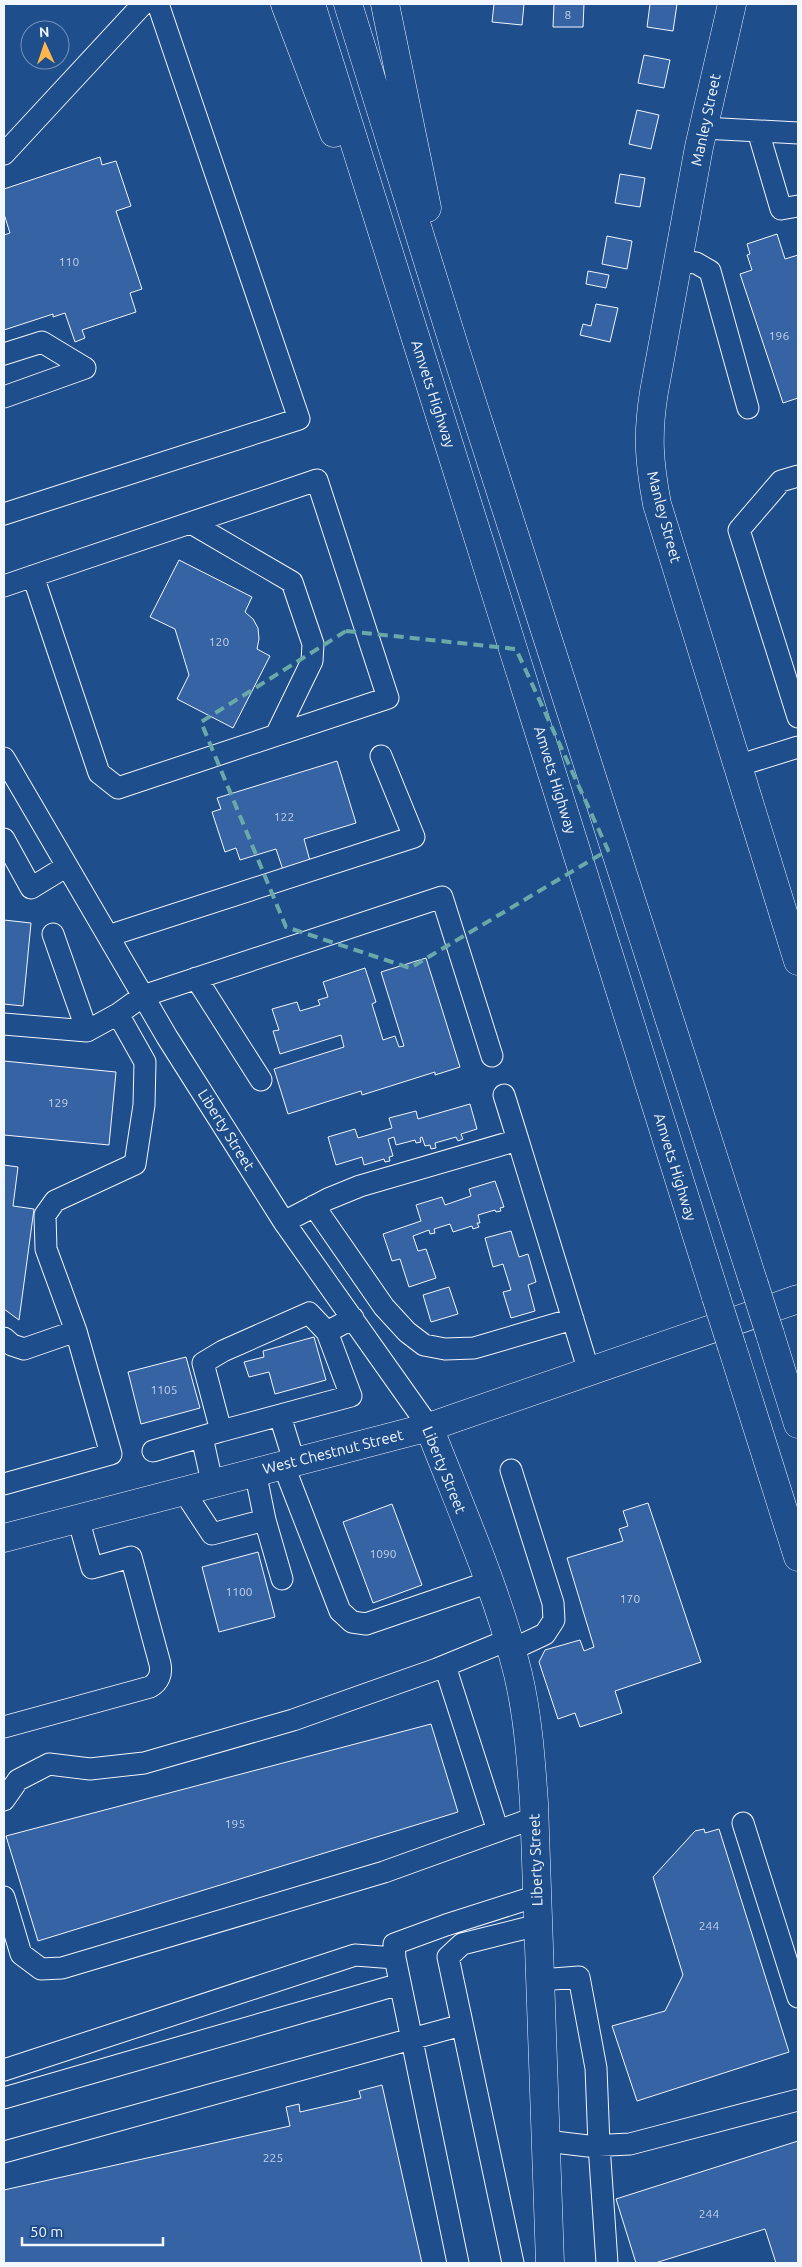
<svg xmlns="http://www.w3.org/2000/svg" width="802" height="2267" font-family="Ubuntu,sans-serif">
  <style>
    .building { fill: #3563a3; stroke: #f2f6ff }
    .lines { fill: none; stroke-linecap: round; stroke-linejoin: round }
    .minor-casing { stroke: #f2f6ff; stroke-width: 23 }
    .major-casing { stroke: #f2f6ff; stroke-width: 29 }
    .highway-casing { stroke: #f2f6ff; stroke-width: 29 }
    .minor { stroke: #1f4e8c; stroke-width: 21 }
    .major { stroke: #1f4e8c; stroke-width: 28 }
    .highway { stroke: #1f4e8c; stroke-width: 28 }
    .highway-bridge-casing { stroke: #f2f6ff; stroke-width: 29; stroke-linecap: butt }
    .highway-bridge { stroke: #1f4e8c; stroke-width: 28 }
    .marked { fill: none; stroke: #6aa9a8; stroke-width: 4; stroke-dasharray: 10 6; stroke-linejoin: round }
    .labels { text-anchor: middle; stroke-width: 4; stroke-linejoin: round; paint-order: stroke }
    .number-label { font-size: 12px; fill: #c3d1e8 }
    .street-label { font-size: 15px; fill: #f2f6ff; stroke: #1f4e8c }
  </style>
  <rect width="100%" height="100%" fill="#1f4e8c"/>
  <path class="building" d="M 494,4 L 524,4 L 522,25 L 492,22 Z
    M 554,4 L 584,4 L 583,27 L 553,27 Z
    M 650,4 L 677,4 L 673,31 L 647,27 Z
    M 644,55 L 670,60 L 664,88 L 638,83 Z
    M 637,110 L 659,115 L 651,149 L 629,144 Z
    M 100,157 L 102,165 L 116,161 L 131,206 L 116,211 L 142,289 L 130,293 L 136,312 L 82,330 L 85,338 L 75,342 L 65,313 L 53,317 L 53,314 L 4,330 L 4,235 L 10,233 L 4,214 L 4,189 Z
    M 620,174 L 645,178 L 640,207 L 615,203 Z
    M 777,234 L 785,259 L 798,255 L 798,398 L 783,403 L 740,274 L 752,270 L 747,255 L 750,254 L 747,244 Z
    M 607,236 L 632,241 L 627,269 L 602,264 Z
    M 588,271 L 609,275 L 606,288 L 586,284 Z
    M 596,304 L 618,308 L 610,342 L 580,335 L 583,324 L 591,326 Z
    M 179,560 L 252,597 L 245,612 L 253,619 L 258,628 L 259,639 L 257,649 L 270,656 L 233,728 L 177,699 L 189,675 L 175,629 L 150,617 Z
    M 337,761 L 356,823 L 304,839 L 310,861 L 283,870 L 276,849 L 240,860 L 236,848 L 225,852 L 212,812 L 221,809 L 217,798 Z
    M 4,920 L 31,923 L 23,1006 L 4,1004 Z
    M 426,958 L 460,1067 L 435,1075 L 435,1072 L 362,1095 L 361,1091 L 288,1114 L 274,1069 L 344,1047 L 341,1035 L 280,1054 L 273,1031 L 279,1030 L 272,1009 L 297,1002 L 300,1011 L 320,1005 L 318,1000 L 328,997 L 323,982 L 365,968 L 376,1002 L 372,1004 L 383,1040 L 395,1036 L 399,1047 L 404,1046 L 381,972 Z
    M 4,1061 L 116,1072 L 109,1145 L 4,1135 Z
    M 470,1104 L 477,1129 L 461,1134 L 463,1139 L 458,1141 L 456,1137 L 435,1143 L 436,1148 L 431,1149 L 430,1145 L 425,1146 L 422,1137 L 420,1138 L 421,1142 L 416,1143 L 415,1140 L 396,1145 L 394,1137 L 388,1139 L 393,1156 L 389,1157 L 390,1161 L 385,1162 L 384,1159 L 364,1165 L 362,1157 L 336,1165 L 328,1137 L 355,1129 L 358,1138 L 392,1128 L 389,1118 L 416,1111 L 418,1119 Z
    M 4,1165 L 18,1167 L 13,1206 L 34,1209 L 19,1320 L 4,1309 Z
    M 495,1181 L 504,1207 L 500,1208 L 501,1211 L 496,1212 L 495,1210 L 478,1215 L 480,1223 L 477,1223 L 479,1227 L 473,1229 L 472,1226 L 453,1232 L 450,1224 L 434,1229 L 435,1233 L 430,1234 L 429,1230 L 413,1236 L 418,1251 L 426,1249 L 436,1278 L 409,1287 L 400,1259 L 392,1261 L 383,1234 L 421,1221 L 416,1205 L 442,1197 L 445,1205 L 471,1196 L 469,1189 Z
    M 511,1231 L 519,1257 L 528,1254 L 536,1282 L 528,1285 L 535,1311 L 511,1318 L 503,1292 L 511,1290 L 503,1264 L 493,1267 L 485,1238 Z
    M 449,1287 L 458,1314 L 431,1322 L 423,1295 Z
    M 314,1337 L 326,1380 L 275,1394 L 269,1372 L 249,1377 L 244,1362 L 264,1357 L 263,1351 Z
    M 186,1357 L 200,1408 L 141,1424 L 128,1372 Z
    M 648,1503 L 701,1662 L 615,1691 L 622,1713 L 580,1727 L 575,1713 L 558,1719 L 539,1662 L 545,1650 L 580,1640 L 584,1651 L 594,1647 L 567,1558 L 623,1541 L 619,1529 L 628,1526 L 623,1511 Z
    M 392,1504 L 422,1585 L 373,1603 L 343,1522 Z
    M 258,1552 L 275,1617 L 219,1632 L 202,1567 Z
    M 431,1724 L 458,1812 L 38,1941 L 6,1836 Z
    M 704,1829 L 705,1833 L 719,1829 L 789,2052 L 637,2101 L 612,2026 L 665,2011 L 683,1975 L 653,1877 L 695,1831 Z
    M 382,2085 L 422,2263 L 4,2263 L 4,2190 L 290,2126 L 286,2107 L 299,2104 L 300,2112 L 361,2098 L 359,2091 Z
    M 798,2141 L 798,2263 L 776,2263 L 765,2229 L 655,2263 L 636,2263 L 616,2199 Z"/>
  <g class="lines">
    <defs>
      <path id="minor" d="M 703,128 L 798,133
        M 758,131 L 781,209 L 798,206
        M 4,154 L 143,4
        M 678,261 L 696,263 L 710,271 L 748,408
        M 4,354 L 42,342 L 85,368
        M 4,397 L 85,368
        M 798,476 L 781,481 L 739,530 L 798,717
        M 4,514 L 299,419 L 158,4
        M 191,523 L 292,582 L 313,644 L 312,661 L 276,735
        M 4,586 L 33,576 L 317,480 L 388,698 L 118,788 L 99,773 L 33,576
        M 4,758 L 167,1037 L 284,1222 L 429,1427
        M 737,766 L 798,747
        M 4,839 L 31,888 L 67,866
        M 53,934 L 87,1031
        M 108,936 L 414,837 L 381,756
        M 196,978 L 261,1080
        M 4,1024 L 87,1031 L 118,1014
        M 504,1095 L 518,1140
        M 314,1206 L 384,1307 L 407,1332 L 424,1345 L 445,1349 L 474,1348 L 573,1319
        M 284,1222 L 328,1199 L 360,1186 L 518,1140 L 589,1372
        M 4,1338 L 12,1345 L 24,1349 L 76,1331
        M 280,1416 L 294,1461
        M 221,1431 L 351,1396 L 327,1332
        M 202,1437 L 212,1482
        M 153,1451 L 221,1431 L 203,1363 L 223,1351 L 309,1313 L 327,1332 L 353,1318
        M 283,1464 L 340,1611 L 352,1622 L 366,1624 L 489,1582
        M 511,1470 L 553,1603 L 554,1620 L 545,1634 L 511,1650
        M 4,1484 L 111,1454 L 76,1331 L 46,1249 L 45,1215 L 55,1201 L 135,1164 L 144,1105 L 145,1062 L 118,1014 L 143,996 L 442,897 L 492,1056
        M 183,1490 L 212,1534 L 265,1520 L 255,1471
        M 265,1520 L 282,1579
        M 445,1666 L 498,1831
        M 4,1727 L 150,1687 C 159,1682 162,1674 160,1664 L 131,1557 L 92,1568 L 78,1518
        M 4,1800 L 18,1780 L 49,1764 L 90,1769 L 144,1763 L 293,1720 L 437,1669 L 508,1640
        M 743,1823 L 798,1997
        M 4,1897 L 21,1954 L 41,1969 L 62,1968 L 384,1872 L 534,1818
        M 540,1980 L 579,1977 L 596,2068 L 599,2145 L 607,2263
        M 4,2070 L 355,1955 L 395,1958
        M 4,2098 L 400,1984
        M 546,2141 L 588,2146 L 630,2144 L 798,2100
        M 4,2152 L 462,2025
        M 458,2263 L 395,1958 L 394,1944 L 446,1925 L 537,1896
        M 513,2263 L 448,1957 L 462,1944 L 538,1925"/>
      <path id="major" d="M 732,4 L 699,147 L 654,392 C 647,435 649,461 657,504 L 798,961
        M 429,1427 C 461,1509 497,1590 518,1674 C 528,1717 531,1759 534,1803 L 550,2263
        M 4,1538 L 429,1427 L 798,1299"/>
      <path id="highway" d="M 285,4 L 334,133
        M 311,4 L 716,1297
        M 348,4 L 456,352 L 754,1284
        M 385,4 L 427,208
        M 770,1334 L 798,1424
        M 732,1347 L 798,1557"/>
    </defs>
    <use href="#minor" class="minor-casing"/>
    <use href="#major" class="major-casing"/>
    <use href="#highway" class="highway-casing"/>
    <use href="#minor" class="minor"/>
    <use href="#major" class="major"/>
    <use href="#highway" class="highway"/>
    <defs>
      <path id="highway-bridge" d="M 754,1284 L 770,1334
        M 716,1297 L 732,1347"/>
    </defs>
    <use href="#highway-bridge" class="highway-bridge-casing"/>
    <use href="#highway-bridge" class="highway-bridge"/>
  </g>
  <path class="marked" d="M 346,631 L 516,649 L 608,850 L 410,968 L 286,927 L 201,722 Z"/>
  <g class="labels">
    <g class="number-label">
      <text x="568" y="19">8</text>
      <text x="69" y="266">110</text>
      <text x="779" y="340">196</text>
      <text x="219" y="646">120</text>
      <text x="284" y="821">122</text>
      <text x="58" y="1107">129</text>
      <text x="164" y="1394">1105</text>
      <text x="383" y="1558">1090</text>
      <text x="239" y="1596">1100</text>
      <text x="630" y="1603">170</text>
      <text x="235" y="1828">195</text>
      <text x="709" y="1930">244</text>
      <text x="273" y="2162">225</text>
      <text x="709" y="2218">244</text>
    </g>
    <g class="street-label">
      <text transform="translate(706 120) rotate(-78)" y="5">Manley Street</text>
      <text transform="translate(433 394) rotate(72)" y="5">Amvets Highway</text>
      <text transform="translate(664 517) rotate(75)" y="5">Manley Street</text>
      <text transform="translate(555 780) rotate(73)" y="5">Amvets Highway</text>
      <text transform="translate(226 1130) rotate(58)" y="5">Liberty Street</text>
      <text transform="translate(675 1167) rotate(73)" y="5">Amvets Highway</text>
      <text transform="translate(333 1452) rotate(-14)" y="5">West Chestnut Street</text>
      <text transform="translate(444 1470) rotate(68)" y="5">Liberty Street</text>
      <text transform="translate(536 1860) rotate(-92)" y="5">Liberty Street</text>
    </g>
  </g>
  <rect width="802" height="2267" fill="none" stroke="#f2f6ff" stroke-width="10"/>
  <g transform="translate(45 45) rotate(357)"><circle r="24" fill="#1f4e8c" stroke="#7391ba"/>
  <path d="M0-4L9 19L0 12L-9 19Z" fill="#ffb74d"/>
  <text y="-8" font-size="14" font-weight="bold" text-anchor="middle" fill="#f2f6ff">N</text>
  </g>
  <path d="M22 2237v8h141v-8" fill="none" stroke="#f2f6ff" stroke-width="2.5"/>
  <text x="30" y="2237" font-size="15" fill="#f2f6ff" stroke="#1f4e8c" stroke-width="4" paint-order="stroke">50 m</text>
</svg>
